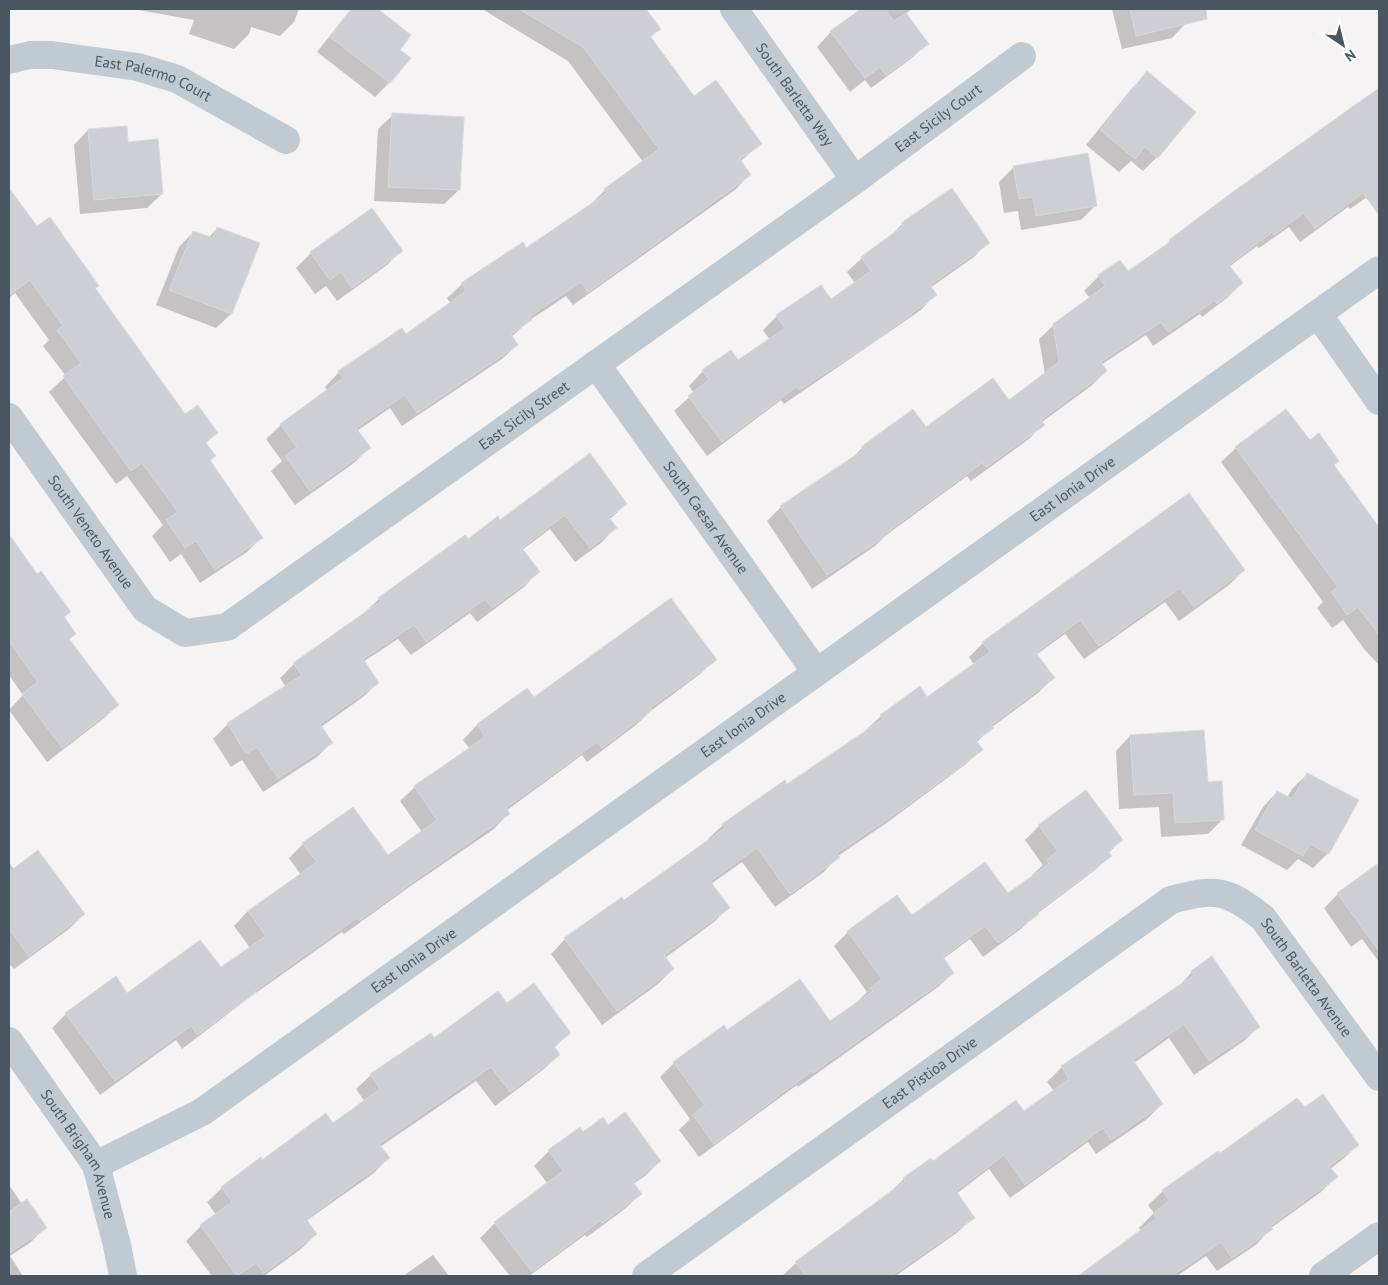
<svg xmlns="http://www.w3.org/2000/svg" width="1388" height="1285" font-family="'PT Sans',sans-serif">
  <style>
    .shadow { fill: #0003 }
    .building { fill: #cdcfd5; stroke: #d7d9de }
    .lines { fill: none; stroke-linecap: round; stroke-linejoin: round }
    .minor { stroke: #c1cad2; stroke-width: 28 }
    .labels { text-anchor: middle; stroke-width: 4; stroke-linejoin: round; paint-order: stroke }
    .street-label { font-size: 15px; fill: #4a5661; stroke: #fff }
  </style>
  <rect width="100%" height="100%" fill="#f5f3f3"/>
  <path class="shadow" d="M 133,9 L 299,9 L 294,22 L 280,36 L 251,27 L 249,34 L 234,49 L 189,34 L 194,20 Z
    M 351,9 L 376,9 L 410,35 L 398,50 L 409,58 L 389,83 L 375,97 L 317,52 Z
    M 482,9 L 644,9 L 659,29 L 650,38 L 694,98 L 760,144 L 740,162 L 749,175 L 735,190 L 573,305 L 566,296 L 530,320 L 511,337 L 517,345 L 502,359 L 402,426 L 390,408 L 357,431 L 369,448 L 354,463 L 295,505 L 271,471 L 282,461 L 266,439 L 281,425 L 328,391 L 325,387 L 339,372 L 405,336 L 451,304 L 447,298 L 462,284 L 526,250 L 590,205 L 605,190 L 643,162 L 568,61 Z
    M 863,9 L 912,9 L 905,14 L 927,44 L 912,58 L 871,88 L 865,80 L 850,92 L 817,47 L 831,32 Z
    M 1112,9 L 1183,9 L 1186,23 L 1172,38 L 1122,49 Z
    M 1147,73 L 1157,157 L 1143,171 L 1131,161 L 1119,172 L 1086,145 L 1133,87 Z
    M 1373,94 L 1379,103 L 1379,189 L 1377,190 L 1350,209 L 1348,207 L 1300,242 L 1289,227 L 1259,248 L 1257,246 L 1229,267 L 1242,283 L 1227,298 L 1202,317 L 1200,314 L 1153,346 L 1146,335 L 1101,365 L 1106,371 L 1091,386 L 1042,422 L 1043,424 L 1029,439 L 971,481 L 967,476 L 885,536 L 875,546 L 812,589 L 767,521 L 781,507 L 848,462 L 862,448 L 1008,402 L 1045,374 L 1039,339 L 1054,325 L 1090,298 L 1084,291 L 1099,276 L 1127,273 L 1161,250 L 1170,241 Z
    M 393,115 L 459,190 L 444,204 L 374,201 L 378,129 Z
    M 88,130 L 127,143 L 162,194 L 147,208 L 80,214 L 74,145 Z
    M 1014,167 L 1096,205 L 1081,220 L 1021,230 L 1018,211 L 1004,213 L 999,182 Z
    M 9,190 L 36,228 L 94,289 L 185,416 L 217,433 L 205,444 L 214,456 L 209,461 L 261,538 L 247,552 L 200,583 L 181,554 L 170,562 L 152,536 L 163,525 L 127,476 L 116,484 L 49,392 L 66,376 L 43,346 L 49,340 L 15,293 L 9,298 Z
    M 372,210 L 401,251 L 387,265 L 337,301 L 326,286 L 315,294 L 296,268 L 311,253 Z
    M 902,224 L 988,242 L 974,257 L 930,288 L 935,295 L 921,310 L 784,404 L 781,400 L 707,456 L 674,411 L 694,393 L 689,386 L 703,371 L 738,362 L 770,340 L 763,330 L 777,316 L 830,301 L 855,283 L 847,272 L 862,258 L 888,239 Z
    M 217,229 L 258,244 L 231,314 L 216,328 L 156,305 L 179,247 L 193,232 L 208,238 Z
    M 1309,442 L 1332,465 L 1379,529 L 1379,665 L 1364,649 L 1343,620 L 1332,628 L 1317,608 L 1323,602 L 1221,462 L 1236,448 Z
    M 626,504 L 609,520 L 615,528 L 601,543 L 575,562 L 550,529 L 522,550 L 538,572 L 524,587 L 477,622 L 470,613 L 411,655 L 398,639 L 363,662 L 378,683 L 363,697 L 321,727 L 331,743 L 317,757 L 263,792 L 242,760 L 231,767 L 213,739 L 228,724 L 286,687 L 280,678 L 294,664 L 364,613 L 379,599 L 500,521 Z
    M 9,536 L 75,633 L 68,640 L 118,705 L 103,719 L 47,762 L 9,710 L 23,695 L 9,675 Z
    M 1244,570 L 1229,585 L 1179,621 L 1165,602 L 1084,659 L 1065,634 L 1036,655 L 1053,678 L 1038,693 L 992,727 L 976,743 L 981,749 L 966,764 L 888,822 L 838,856 L 824,872 L 775,907 L 742,862 L 711,884 L 728,908 L 714,922 L 665,958 L 673,969 L 658,984 L 602,1025 L 551,954 L 565,939 L 624,902 L 709,841 L 708,839 L 723,825 L 787,785 L 867,732 L 866,730 L 881,716 L 927,699 L 974,665 L 969,657 L 983,643 Z
    M 715,660 L 700,674 L 652,710 L 636,725 L 587,762 L 582,755 L 506,811 L 508,814 L 494,829 L 405,890 L 344,934 L 342,932 L 246,1000 L 182,1049 L 176,1040 L 100,1095 L 52,1028 L 66,1014 L 127,995 L 221,969 L 250,948 L 234,926 L 248,911 L 301,875 L 289,858 L 303,844 L 387,856 L 422,832 L 400,801 L 415,787 L 470,749 L 463,740 L 477,725 L 526,690 L 533,699 Z
    M 1130,736 L 1207,783 L 1223,819 L 1208,834 L 1161,837 L 1159,807 L 1119,809 L 1116,751 Z
    M 1307,774 L 1328,853 L 1313,868 L 1298,859 L 1287,870 L 1241,845 L 1263,807 L 1277,792 L 1287,798 L 1292,789 Z
    M 1039,826 L 1122,840 L 1108,853 L 1110,856 L 1095,870 L 1038,913 L 1022,928 L 983,957 L 970,939 L 943,959 L 953,973 L 938,987 L 798,1087 L 797,1085 L 699,1157 L 679,1130 L 690,1119 L 660,1077 L 674,1063 L 727,1032 L 830,1023 L 856,1003 L 867,992 L 834,946 L 848,932 L 1008,895 L 1033,877 L 1032,875 L 1043,865 L 1025,840 Z
    M 9,862 L 14,870 L 84,914 L 69,929 L 14,969 L 9,963 Z
    M 1379,864 L 1379,962 L 1362,939 L 1351,947 L 1324,908 L 1338,894 Z
    M 1192,972 L 1258,1027 L 1244,1041 L 1194,1075 L 1169,1038 L 1134,1063 L 1162,1104 L 1147,1119 L 1096,1154 L 1088,1142 L 1010,1198 L 989,1169 L 956,1194 L 973,1217 L 958,1232 L 897,1275 L 899,1276 L 782,1276 L 796,1263 L 889,1193 L 904,1179 L 931,1160 L 933,1163 L 1024,1112 L 1054,1091 L 1047,1082 L 1062,1067 L 1178,987 Z
    M 507,1005 L 569,1033 L 554,1048 L 559,1055 L 544,1069 L 495,1106 L 476,1081 L 380,1147 L 388,1158 L 374,1173 L 306,1221 L 316,1234 L 301,1249 L 264,1276 L 212,1276 L 186,1241 L 201,1226 L 216,1215 L 207,1202 L 222,1188 L 262,1161 L 333,1125 L 365,1102 L 356,1089 L 371,1075 L 434,1039 Z
    M 1304,1109 L 1358,1145 L 1343,1159 L 1330,1169 L 1336,1177 L 1321,1192 L 1271,1228 L 1257,1244 L 1217,1271 L 1206,1256 L 1177,1276 L 1083,1276 L 1092,1267 L 1141,1231 L 1139,1228 L 1154,1213 L 1148,1205 L 1163,1191 L 1219,1155 Z
    M 583,1133 L 660,1161 L 645,1176 L 633,1184 L 640,1194 L 626,1208 L 587,1237 L 585,1235 L 529,1276 L 510,1276 L 480,1238 L 495,1223 L 548,1184 L 534,1166 L 549,1151 Z
    M 9,1185 L 22,1204 L 45,1228 L 31,1242 L 10,1256 L 23,1276 L 9,1276 Z
    M 433,1255 L 449,1276 L 403,1276 Z"/>
  <path class="building" d="M 352,9 L 378,9 L 411,35 L 400,50 L 411,58 L 390,83 L 330,37 Z
    M 519,9 L 646,9 L 661,29 L 650,36 L 694,96 L 716,80 L 762,144 L 740,159 L 751,175 L 588,292 L 581,282 L 529,317 L 532,320 L 511,334 L 518,345 L 417,413 L 405,395 L 356,428 L 371,448 L 310,491 L 285,456 L 297,447 L 280,424 L 343,378 L 338,371 L 402,328 L 406,334 L 466,291 L 461,283 L 523,242 L 526,248 L 607,193 L 604,189 L 659,149 L 583,47 Z
    M 861,9 L 885,9 L 894,21 L 906,13 L 929,44 L 886,75 L 880,67 L 865,78 L 830,31 Z
    M 1130,9 L 1206,9 L 1207,19 L 1136,36 Z
    M 1147,71 L 1196,112 L 1158,158 L 1145,147 L 1135,159 L 1100,130 Z
    M 1379,88 L 1379,215 L 1363,193 L 1315,228 L 1304,213 L 1274,235 L 1272,232 L 1229,265 L 1243,283 L 1217,304 L 1215,300 L 1168,332 L 1161,322 L 1101,362 L 1107,371 L 1041,420 L 1045,425 L 986,467 L 982,463 L 890,530 L 891,532 L 827,575 L 780,506 L 863,450 L 861,447 L 913,409 L 926,427 L 993,378 L 1009,400 L 1059,362 L 1053,324 L 1105,286 L 1098,275 L 1120,260 L 1128,271 L 1170,242 L 1169,240 L 1230,194 Z
    M 392,113 L 464,117 L 460,190 L 388,187 Z
    M 127,126 L 128,142 L 158,139 L 163,194 L 94,200 L 88,129 Z
    M 1088,153 L 1097,206 L 1036,216 L 1033,197 L 1019,199 L 1013,166 Z
    M 9,188 L 37,226 L 50,217 L 99,286 L 95,288 L 185,414 L 198,405 L 218,433 L 205,442 L 216,456 L 210,460 L 263,538 L 215,570 L 196,541 L 185,548 L 166,520 L 178,512 L 142,463 L 131,471 L 63,376 L 81,363 L 57,330 L 63,326 L 30,280 L 9,295 Z
    M 952,188 L 990,243 L 930,285 L 937,295 L 876,340 L 799,390 L 796,387 L 722,442 L 688,396 L 709,380 L 702,370 L 731,350 L 738,360 L 785,328 L 776,315 L 821,285 L 831,299 L 871,271 L 861,257 L 903,226 L 901,223 Z
    M 372,208 L 403,251 L 352,288 L 341,272 L 330,280 L 310,252 Z
    M 217,227 L 260,243 L 232,314 L 169,290 L 193,231 L 213,238 Z
    M 1286,409 L 1310,440 L 1319,433 L 1339,461 L 1334,465 L 1379,527 L 1379,635 L 1358,607 L 1347,615 L 1331,592 L 1338,587 L 1235,447 Z
    M 590,453 L 627,504 L 609,517 L 617,528 L 590,548 L 565,515 L 522,548 L 540,572 L 492,608 L 485,599 L 426,642 L 414,625 L 363,659 L 379,683 L 320,724 L 333,743 L 278,778 L 257,747 L 246,754 L 227,723 L 302,675 L 293,663 L 381,601 L 378,598 L 465,535 L 468,539 L 498,516 L 500,520 Z
    M 1189,493 L 1245,570 L 1194,607 L 1180,588 L 1099,646 L 1080,620 L 1036,653 L 1055,678 L 991,725 L 994,728 L 976,740 L 983,750 L 904,808 L 837,853 L 840,857 L 790,894 L 757,848 L 710,881 L 730,908 L 664,955 L 674,969 L 617,1011 L 564,938 L 622,897 L 624,900 L 725,828 L 722,824 L 785,780 L 787,784 L 883,719 L 880,715 L 920,686 L 927,697 L 990,652 L 982,642 Z
    M 9,534 L 37,574 L 41,571 L 71,612 L 64,617 L 76,634 L 69,639 L 119,705 L 62,748 L 22,694 L 38,682 L 9,641 Z
    M 671,598 L 717,660 L 650,708 L 652,710 L 602,748 L 597,742 L 506,808 L 510,814 L 421,876 L 359,921 L 357,918 L 255,991 L 256,992 L 197,1035 L 191,1026 L 115,1081 L 65,1013 L 116,976 L 127,993 L 200,940 L 221,967 L 266,936 L 248,911 L 317,862 L 302,843 L 353,807 L 388,855 L 437,820 L 414,786 L 485,737 L 477,724 L 527,688 L 534,697 Z
    M 1204,730 L 1208,782 L 1222,781 L 1224,820 L 1175,823 L 1173,793 L 1134,795 L 1130,735 Z
    M 1307,773 L 1359,800 L 1329,854 L 1310,844 L 1303,856 L 1255,830 L 1277,791 L 1292,799 Z
    M 1086,790 L 1123,840 L 1108,851 L 1112,856 L 1037,912 L 1039,914 L 998,943 L 985,926 L 943,957 L 954,973 L 813,1073 L 812,1071 L 714,1144 L 693,1115 L 705,1105 L 673,1062 L 724,1025 L 727,1030 L 800,979 L 830,1021 L 873,991 L 870,988 L 882,979 L 847,931 L 897,895 L 912,915 L 985,862 L 1008,893 L 1049,864 L 1046,860 L 1058,851 L 1038,825 Z
    M 38,850 L 85,914 L 29,956 L 9,929 L 9,872 Z
    M 1379,863 L 1379,951 L 1337,893 Z
    M 1212,956 L 1260,1027 L 1209,1061 L 1184,1024 L 1133,1060 L 1163,1104 L 1111,1140 L 1103,1128 L 1025,1185 L 1004,1155 L 956,1191 L 975,1218 L 891,1276 L 806,1276 L 795,1262 L 905,1181 L 903,1178 L 931,1158 L 933,1161 L 1016,1100 L 1024,1111 L 1069,1079 L 1061,1066 L 1194,975 L 1191,971 Z
    M 534,983 L 571,1033 L 554,1046 L 560,1055 L 510,1092 L 491,1067 L 379,1144 L 390,1158 L 306,1219 L 317,1234 L 264,1273 L 256,1263 L 237,1276 L 200,1225 L 232,1202 L 221,1187 L 261,1157 L 262,1160 L 326,1113 L 333,1123 L 380,1089 L 370,1074 L 431,1033 L 434,1038 L 498,991 L 507,1003 Z
    M 1323,1094 L 1359,1145 L 1329,1166 L 1338,1177 L 1270,1226 L 1273,1229 L 1232,1258 L 1221,1242 L 1172,1276 L 1078,1276 L 1157,1218 L 1153,1213 L 1170,1201 L 1162,1190 L 1218,1151 L 1220,1153 L 1297,1098 L 1305,1107 Z
    M 625,1112 L 661,1161 L 633,1182 L 642,1194 L 602,1223 L 600,1221 L 532,1272 L 494,1222 L 563,1171 L 548,1150 L 580,1127 L 583,1132 L 603,1117 L 608,1125 Z
    M 27,1199 L 47,1228 L 9,1253 L 9,1212 Z"/>
  <g class="lines">
    <g class="minor">
      <path id="s1" d="M 734,9 L 855,180"/>
      <path id="s2" d="M 9,60 L 30,55 L 52,55 L 138,67 L 177,79 L 286,140"/>
      <path d="M 1318,314 L 1379,401"/>
      <path id="s3" d="M 596,364 L 816,672"/>
      <path id="s4" d="M 9,417 L 145,609 L 185,633 L 227,627 L 855,180 L 1022,56"/>
      <path id="s5" d="M 9,1041 L 96,1165 L 117,1245 L 123,1276"/>
      <path id="s6" d="M 96,1165 L 202,1112 L 1379,270"/>
      <path id="s7" d="M 646,1276 L 1171,900 C 1215,888 1227,889 1263,918 L 1379,1077"/>
      <path d="M 1323,1276 L 1379,1236"/>
    </g>
  </g>
  <g class="labels">
    <g class="street-label">
      <text dy="5" stroke="none"><textPath href="#s2" startOffset="148">East Palermo Court</textPath></text>
      <text dy="5" stroke="none"><textPath href="#s1" startOffset="105">South Barletta Way</textPath></text>
      <text dy="5" stroke="none"><textPath href="#s4" startOffset="1199">East Sicily Court</textPath></text>
      <text dy="5" stroke="none"><textPath href="#s4" startOffset="689">East Sicily Street</textPath></text>
      <text dy="5" stroke="none"><textPath href="#s6" startOffset="1189">East Ionia Drive</textPath></text>
      <text dy="5" stroke="none"><textPath href="#s3" startOffset="189">South Caesar Avenue</textPath></text>
      <text dy="5" stroke="none"><textPath href="#s4" startOffset="141">South Veneto Avenue</textPath></text>
      <text dy="5" stroke="none"><textPath href="#s6" startOffset="784">East Ionia Drive</textPath></text>
      <text dy="5" stroke="none"><textPath href="#s6" startOffset="379">East Ionia Drive</textPath></text>
      <text dy="5" stroke="none"><textPath href="#s7" startOffset="819">South Barletta Avenue</textPath></text>
      <text dy="5" stroke="none"><textPath href="#s7" startOffset="349">East Pistioa Drive</textPath></text>
      <text dy="5" stroke="none"><textPath href="#s5" startOffset="134">South Brigham Avenue</textPath></text>
    </g>
  </g>
  <rect width="1388" height="1285" fill="none" stroke="#4a5661" stroke-width="20"/>
  <g transform="translate(1343 45) rotate(145)" stroke="#ffffff" stroke-width="4" paint-order="stroke">
  <path d="M0-4L9 19L0 12L-9 19Z" fill="#4a5661"/>
  <text y="-8" font-size="14" font-weight="bold" text-anchor="middle" fill="#4a5661">N</text>
  </g>
</svg>
